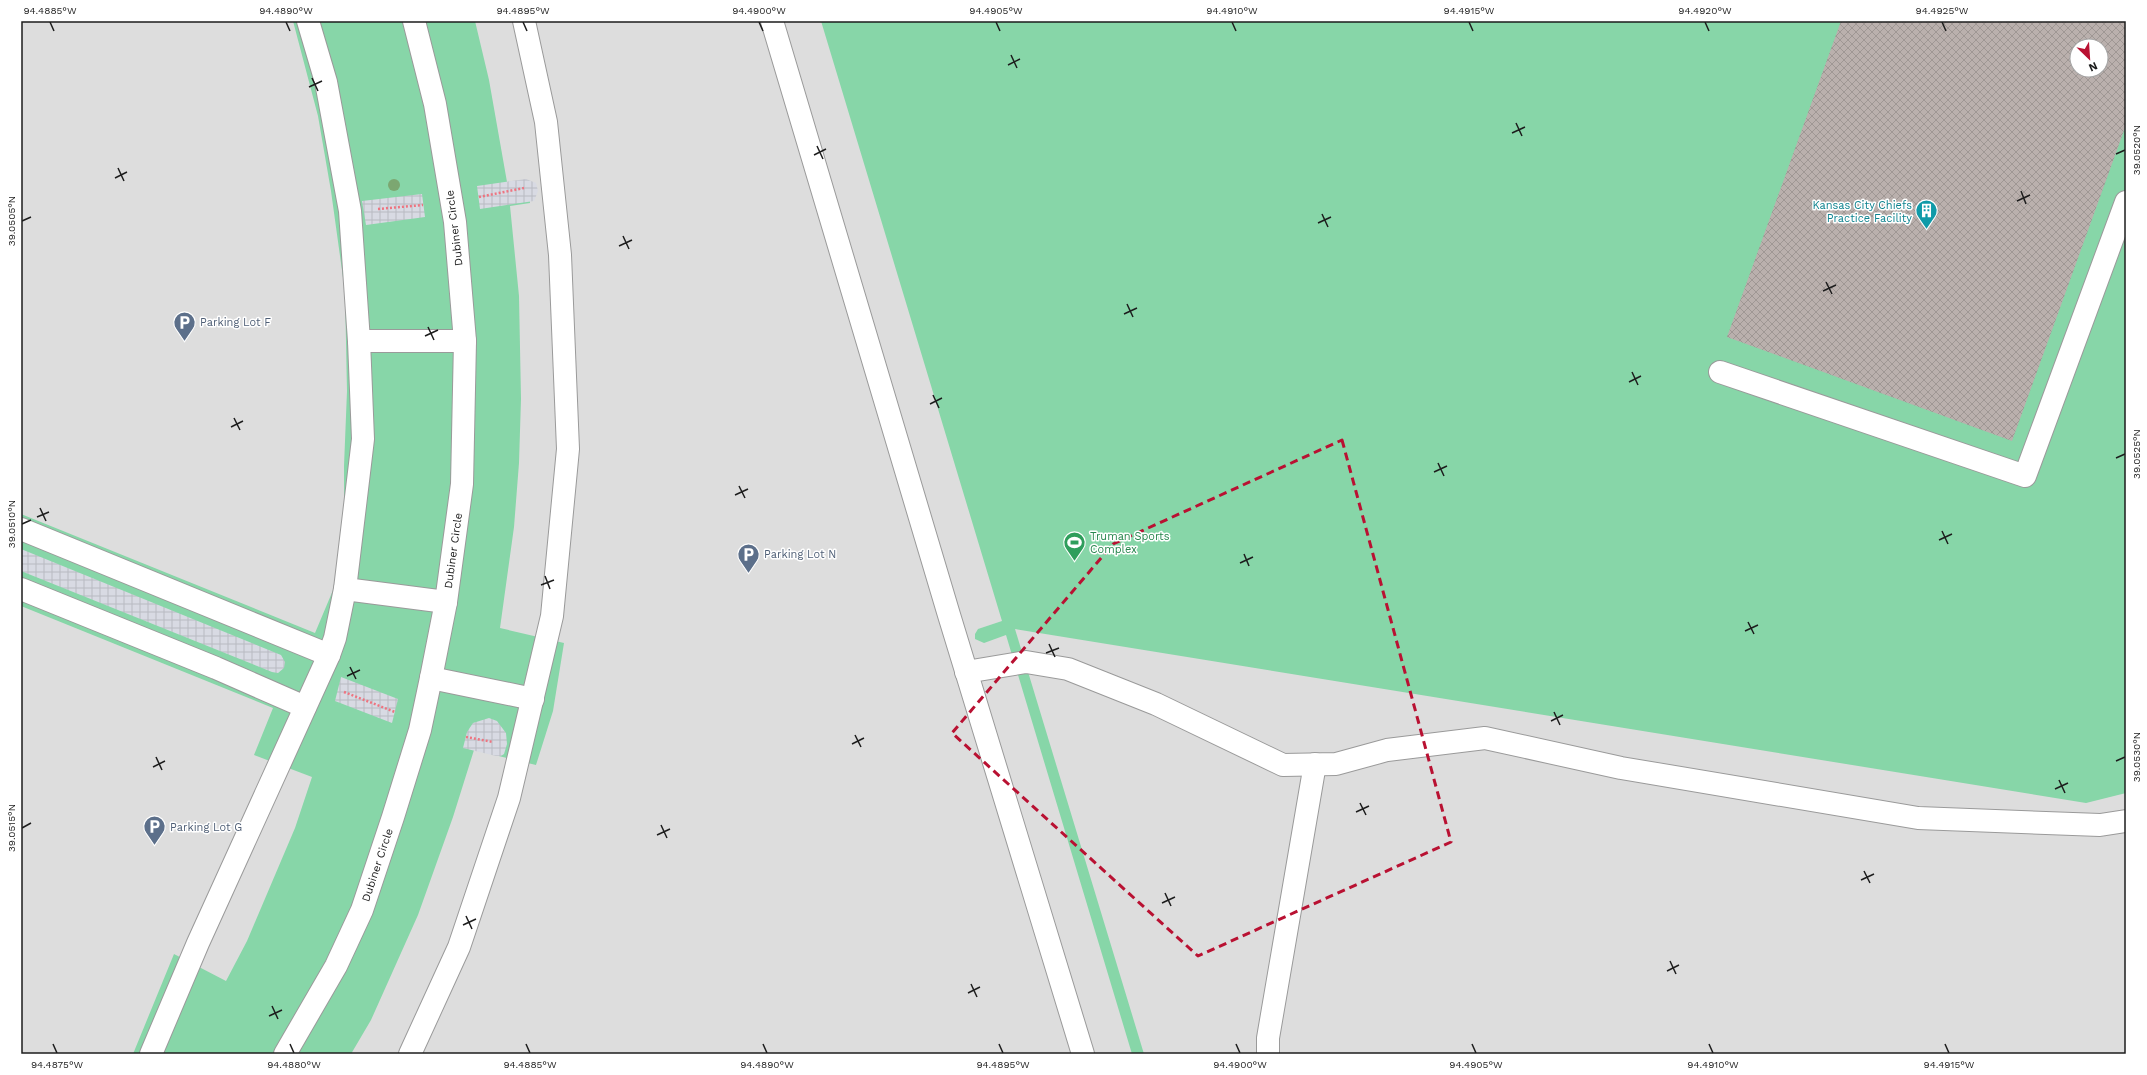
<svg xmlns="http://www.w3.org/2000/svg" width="2147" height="1075" font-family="'Work Sans',sans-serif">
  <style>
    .pitch { fill: #87d6a8; fill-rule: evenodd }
    .parking { fill: #ddd }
    .plaza { fill: url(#plaza-grid) }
    .building { fill: url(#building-cross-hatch); fill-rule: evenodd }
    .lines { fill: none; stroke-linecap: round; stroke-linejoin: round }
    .minor-casing { stroke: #9a9a9a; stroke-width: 24 }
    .path { stroke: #ee7480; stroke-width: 2.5; stroke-dasharray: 2 2; stroke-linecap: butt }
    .minor { stroke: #fff; stroke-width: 22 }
    .tree { fill: #7ca771 }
    .marked { fill: none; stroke: #b91132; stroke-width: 3; stroke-dasharray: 8 5; stroke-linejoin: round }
    .ticks { fill: none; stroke: #1d1d1d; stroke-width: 1.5 }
    .labels { text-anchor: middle; stroke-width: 3; stroke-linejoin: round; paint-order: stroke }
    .culture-label { font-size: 11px; fill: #0d838f; stroke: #fff; text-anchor: end }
    .street-label { font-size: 11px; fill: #1d1d1d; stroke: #fff }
    .service-label { font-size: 11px; fill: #4e5e75; stroke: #fff; text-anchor: start }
    .leisure-label { font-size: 11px; fill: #27864d; stroke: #fff; text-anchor: start }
    .neatline { fill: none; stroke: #1d1d1d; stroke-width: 1.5 }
    .ticks-label { font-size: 10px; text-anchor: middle; fill: #1d1d1d }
  </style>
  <defs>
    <pattern id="plaza-grid" width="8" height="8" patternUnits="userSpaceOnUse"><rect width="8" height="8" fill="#d8dae3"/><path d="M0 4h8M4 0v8" fill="none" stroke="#b9bbc2"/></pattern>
    <pattern id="building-cross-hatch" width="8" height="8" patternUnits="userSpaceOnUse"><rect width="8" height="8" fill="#bab0ad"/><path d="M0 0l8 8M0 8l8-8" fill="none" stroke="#9f9794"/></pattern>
  </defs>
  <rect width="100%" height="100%" fill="#ede8e3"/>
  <path class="pitch" d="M 21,21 L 2126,21 L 2126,1054 L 21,1054 ZM 2077,46 L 2101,46 L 2101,70 L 2077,70 Z"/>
  <path class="parking" d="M 21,21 L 293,21 L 318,116 L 331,191 L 345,292 L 347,391 L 344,466 L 344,564 L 315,633 L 21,514 Z
    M 475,21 L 821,21 L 1002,621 L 978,629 L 975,634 L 975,639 L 984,643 L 1006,635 L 1132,1054 L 351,1054 L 371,1020 L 418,915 L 453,817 L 474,750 L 536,765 L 553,711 L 564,643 L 500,628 L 514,527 L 519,463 L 521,399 L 519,296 L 510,206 L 530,203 L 529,180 L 507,182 L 489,80 Z
    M 21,606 L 273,708 L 254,755 L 312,777 L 295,828 L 247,941 L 226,981 L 174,954 L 133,1054 L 21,1054 Z
    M 1015,629 L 2086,803 L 2126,793 L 2126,1054 L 1144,1054 Z"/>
  <path class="plaza" d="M 526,179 L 536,183 L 538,191 L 534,201 L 480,209 L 477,186 Z
    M 422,194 L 425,217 L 366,225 L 362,201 Z
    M 21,549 L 281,655 L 285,662 L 284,668 L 278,673 L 272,672 L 21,571 Z
    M 341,677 L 398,699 L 392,723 L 335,701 Z
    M 489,718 L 497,721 L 506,733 L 507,744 L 504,754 L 501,756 L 496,756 L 463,748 L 467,732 L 473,723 Z"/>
  <path class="building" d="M 1841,21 L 2126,21 L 2126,125 L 2012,441 L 1727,337 ZM 2077,46 L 2101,46 L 2101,70 L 2077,70 Z"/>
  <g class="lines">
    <defs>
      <g id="minor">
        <path d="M 772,21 L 949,615 L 1083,1054"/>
        <path d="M 359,341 L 465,341"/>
        <path d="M 1720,372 L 2025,476 L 2126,202"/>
        <path d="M 21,529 L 329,655"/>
        <path d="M 21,589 L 216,668 L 305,707"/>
        <path d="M 345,589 L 446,602"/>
        <path d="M 966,672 L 1026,662 L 1068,669 L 1156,704 L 1283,765 L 1336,764 L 1387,750 L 1485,738 L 1621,768 L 1918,818 L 2100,825 L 2126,821"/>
        <path d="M 431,678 L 533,699"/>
        <path d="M 151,1054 L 198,943 L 329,655 L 335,638 L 345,589 L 363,439 L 359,341 L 350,211 L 326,82 L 308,21"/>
        <path id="s1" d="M 285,1054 L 336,966 L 362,910 L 393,817 L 420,730 L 431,678 L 446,602 L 462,484 L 465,341 L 455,222 L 435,104 L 414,21"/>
        <path d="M 410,1054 L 459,947 L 509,798 L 552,616 L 568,449 L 560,255 L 546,122 L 524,21"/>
        <path d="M 1268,1054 L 1268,1038 L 1315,764"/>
      </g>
    </defs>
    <use href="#minor" class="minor-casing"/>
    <path class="path" d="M 479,197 L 524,188
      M 378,209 L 423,205
      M 344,692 L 395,712
      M 466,737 L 493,742"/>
    <use href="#minor" class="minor"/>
  </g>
  <circle class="tree" cx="394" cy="185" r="6"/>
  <path class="marked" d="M 1342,440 L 1451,842 L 1198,956 L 952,733 L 1113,544 Z"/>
  <path class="ticks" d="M 50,22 L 54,31M 286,22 L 290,31M 523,22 L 527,31M 759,22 L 763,31M 996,22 L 1000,31M 1232,22 L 1236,31M 1469,22 L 1473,31M 1705,22 L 1709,31M 1942,22 L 1946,31M 1011,55 L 1017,68M 1008,65 L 1020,59M 312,78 L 318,91M 309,87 L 322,81M 1516,123 L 1522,136M 1512,133 L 1525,127M 817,146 L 823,159M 2116,154 L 2125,150M 814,155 L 826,149M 118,168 L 124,181M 115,178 L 127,172M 2021,191 L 2026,204M 2017,201 L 2030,195M 1322,214 L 1328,227M 22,221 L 31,217M 1318,223 L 1331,217M 623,236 L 629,249M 619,246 L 632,240M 1826,282 L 1832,294M 1823,291 L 1836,285M 1127,304 L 1133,317M 1124,314 L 1137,308M 428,327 L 434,340M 425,336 L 438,330M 1632,372 L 1638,385M 1629,382 L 1641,376M 933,395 L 939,408M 930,404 L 942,398M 234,418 L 240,430M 231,427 L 243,421M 2116,458 L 2125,454M 1438,463 L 1444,476M 1434,472 L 1447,466M 739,486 L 745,498M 735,495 L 748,489M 40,508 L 46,521M 37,517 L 49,512M 22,524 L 31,520M 1942,531 L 1948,544M 1939,540 L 1952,534M 1244,554 L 1249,566M 1240,563 L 1253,557M 545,576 L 550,589M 541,585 L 554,580M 1748,622 L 1754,634M 1745,631 L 1758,625M 1049,644 L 1055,657M 1046,653 L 1059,648M 350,667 L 356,679M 347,676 L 360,670M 1554,712 L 1560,725M 1551,721 L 1563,715M 855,735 L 861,747M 852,744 L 864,738M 156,757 L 162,770M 2116,761 L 2125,757M 153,767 L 165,761M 2059,780 L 2065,793M 2055,789 L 2068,783M 1360,803 L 1366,815M 1356,812 L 1369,806M 661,825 L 667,838M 22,828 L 31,823M 657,835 L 670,829M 1864,871 L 1870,883M 1861,880 L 1874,874M 1165,893 L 1171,906M 1162,903 L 1175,897M 466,916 L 472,929M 463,925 L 476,919M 1670,961 L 1676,974M 1667,971 L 1679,965M 971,984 L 977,997M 968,993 L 980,987M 272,1006 L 278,1019M 269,1016 L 282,1010M 53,1044 L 57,1053M 290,1044 L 294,1053M 526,1044 L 530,1053M 763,1044 L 767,1053M 999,1044 L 1003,1053M 1236,1044 L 1240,1053M 1472,1044 L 1476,1053M 1709,1044 L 1713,1053M 1945,1044 L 1949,1053"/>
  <defs>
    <symbol id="building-pin" viewBox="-11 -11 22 30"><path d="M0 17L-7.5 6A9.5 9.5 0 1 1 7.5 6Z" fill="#0f9aa8" stroke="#fff"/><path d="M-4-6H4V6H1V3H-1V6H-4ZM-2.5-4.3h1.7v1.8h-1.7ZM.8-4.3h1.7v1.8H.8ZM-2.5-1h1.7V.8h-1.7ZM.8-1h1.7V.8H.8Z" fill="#fff"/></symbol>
    <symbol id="parking-pin" viewBox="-11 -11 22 30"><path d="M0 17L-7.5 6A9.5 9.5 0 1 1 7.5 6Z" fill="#5c6f8a" stroke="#fff"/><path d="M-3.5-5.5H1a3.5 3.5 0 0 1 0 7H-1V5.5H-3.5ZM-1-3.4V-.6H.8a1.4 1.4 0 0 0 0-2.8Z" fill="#fff"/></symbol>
    <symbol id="stadium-pin" viewBox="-11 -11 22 30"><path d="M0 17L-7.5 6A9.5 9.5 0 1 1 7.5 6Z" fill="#2e9e5b" stroke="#fff"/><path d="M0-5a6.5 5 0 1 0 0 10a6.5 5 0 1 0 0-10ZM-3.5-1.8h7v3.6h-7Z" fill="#fff"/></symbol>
  </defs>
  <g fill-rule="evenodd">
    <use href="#building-pin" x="1914" y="198" width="25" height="34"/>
    <use href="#parking-pin" x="172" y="310" width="25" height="34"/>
    <use href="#stadium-pin" x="1062" y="530" width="25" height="34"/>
    <use href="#parking-pin" x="736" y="542" width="25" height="34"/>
    <use href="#parking-pin" x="142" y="814" width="25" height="34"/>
  </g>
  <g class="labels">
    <g class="culture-label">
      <text x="1912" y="209">Kansas City Chiefs<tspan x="1912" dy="13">Practice Facility</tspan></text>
    </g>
    <g class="street-label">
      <text transform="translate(454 228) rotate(-97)" y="4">Dubiner Circle</text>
      <text dy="4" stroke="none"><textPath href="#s1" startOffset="535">Dubiner Circle</textPath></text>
      <text dy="4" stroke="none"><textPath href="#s1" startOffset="211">Dubiner Circle</textPath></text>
    </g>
    <g class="service-label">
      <text x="200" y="326">Parking Lot F</text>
      <text x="764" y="558">Parking Lot N</text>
      <text x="170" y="831">Parking Lot G</text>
    </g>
    <g class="leisure-label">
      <text x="1090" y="540">Truman Sports<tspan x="1090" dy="13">Complex</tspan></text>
    </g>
  </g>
  <rect width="2147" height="1075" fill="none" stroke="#ffffff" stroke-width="44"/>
  <g transform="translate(2089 58) rotate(155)"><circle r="19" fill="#ffffff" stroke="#a5a5a5"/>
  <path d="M0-3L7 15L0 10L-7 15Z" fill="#b91132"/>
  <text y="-6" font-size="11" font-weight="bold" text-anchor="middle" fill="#1d1d1d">N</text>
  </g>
  <rect x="22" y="22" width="2103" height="1031" class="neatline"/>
  <g class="ticks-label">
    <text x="50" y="14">94.4885°W</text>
    <text x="286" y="14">94.4890°W</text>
    <text x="523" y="14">94.4895°W</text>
    <text x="759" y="14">94.4900°W</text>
    <text x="996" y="14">94.4905°W</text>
    <text x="1232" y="14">94.4910°W</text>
    <text x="1469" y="14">94.4915°W</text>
    <text x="1705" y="14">94.4920°W</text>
    <text x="1942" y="14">94.4925°W</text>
    <text transform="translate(2136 150) rotate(-90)" y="4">39.0520°N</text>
    <text transform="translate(11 221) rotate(-90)" y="4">39.0505°N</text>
    <text transform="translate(2136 454) rotate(-90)" y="4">39.0525°N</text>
    <text transform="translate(11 524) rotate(-90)" y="4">39.0510°N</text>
    <text transform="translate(2136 757) rotate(-90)" y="4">39.0530°N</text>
    <text transform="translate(11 828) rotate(-90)" y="4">39.0515°N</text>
    <text x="57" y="1068">94.4875°W</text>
    <text x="294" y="1068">94.4880°W</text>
    <text x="530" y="1068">94.4885°W</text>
    <text x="767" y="1068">94.4890°W</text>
    <text x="1003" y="1068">94.4895°W</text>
    <text x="1240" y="1068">94.4900°W</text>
    <text x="1476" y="1068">94.4905°W</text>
    <text x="1713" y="1068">94.4910°W</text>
    <text x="1949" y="1068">94.4915°W</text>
  </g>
</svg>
